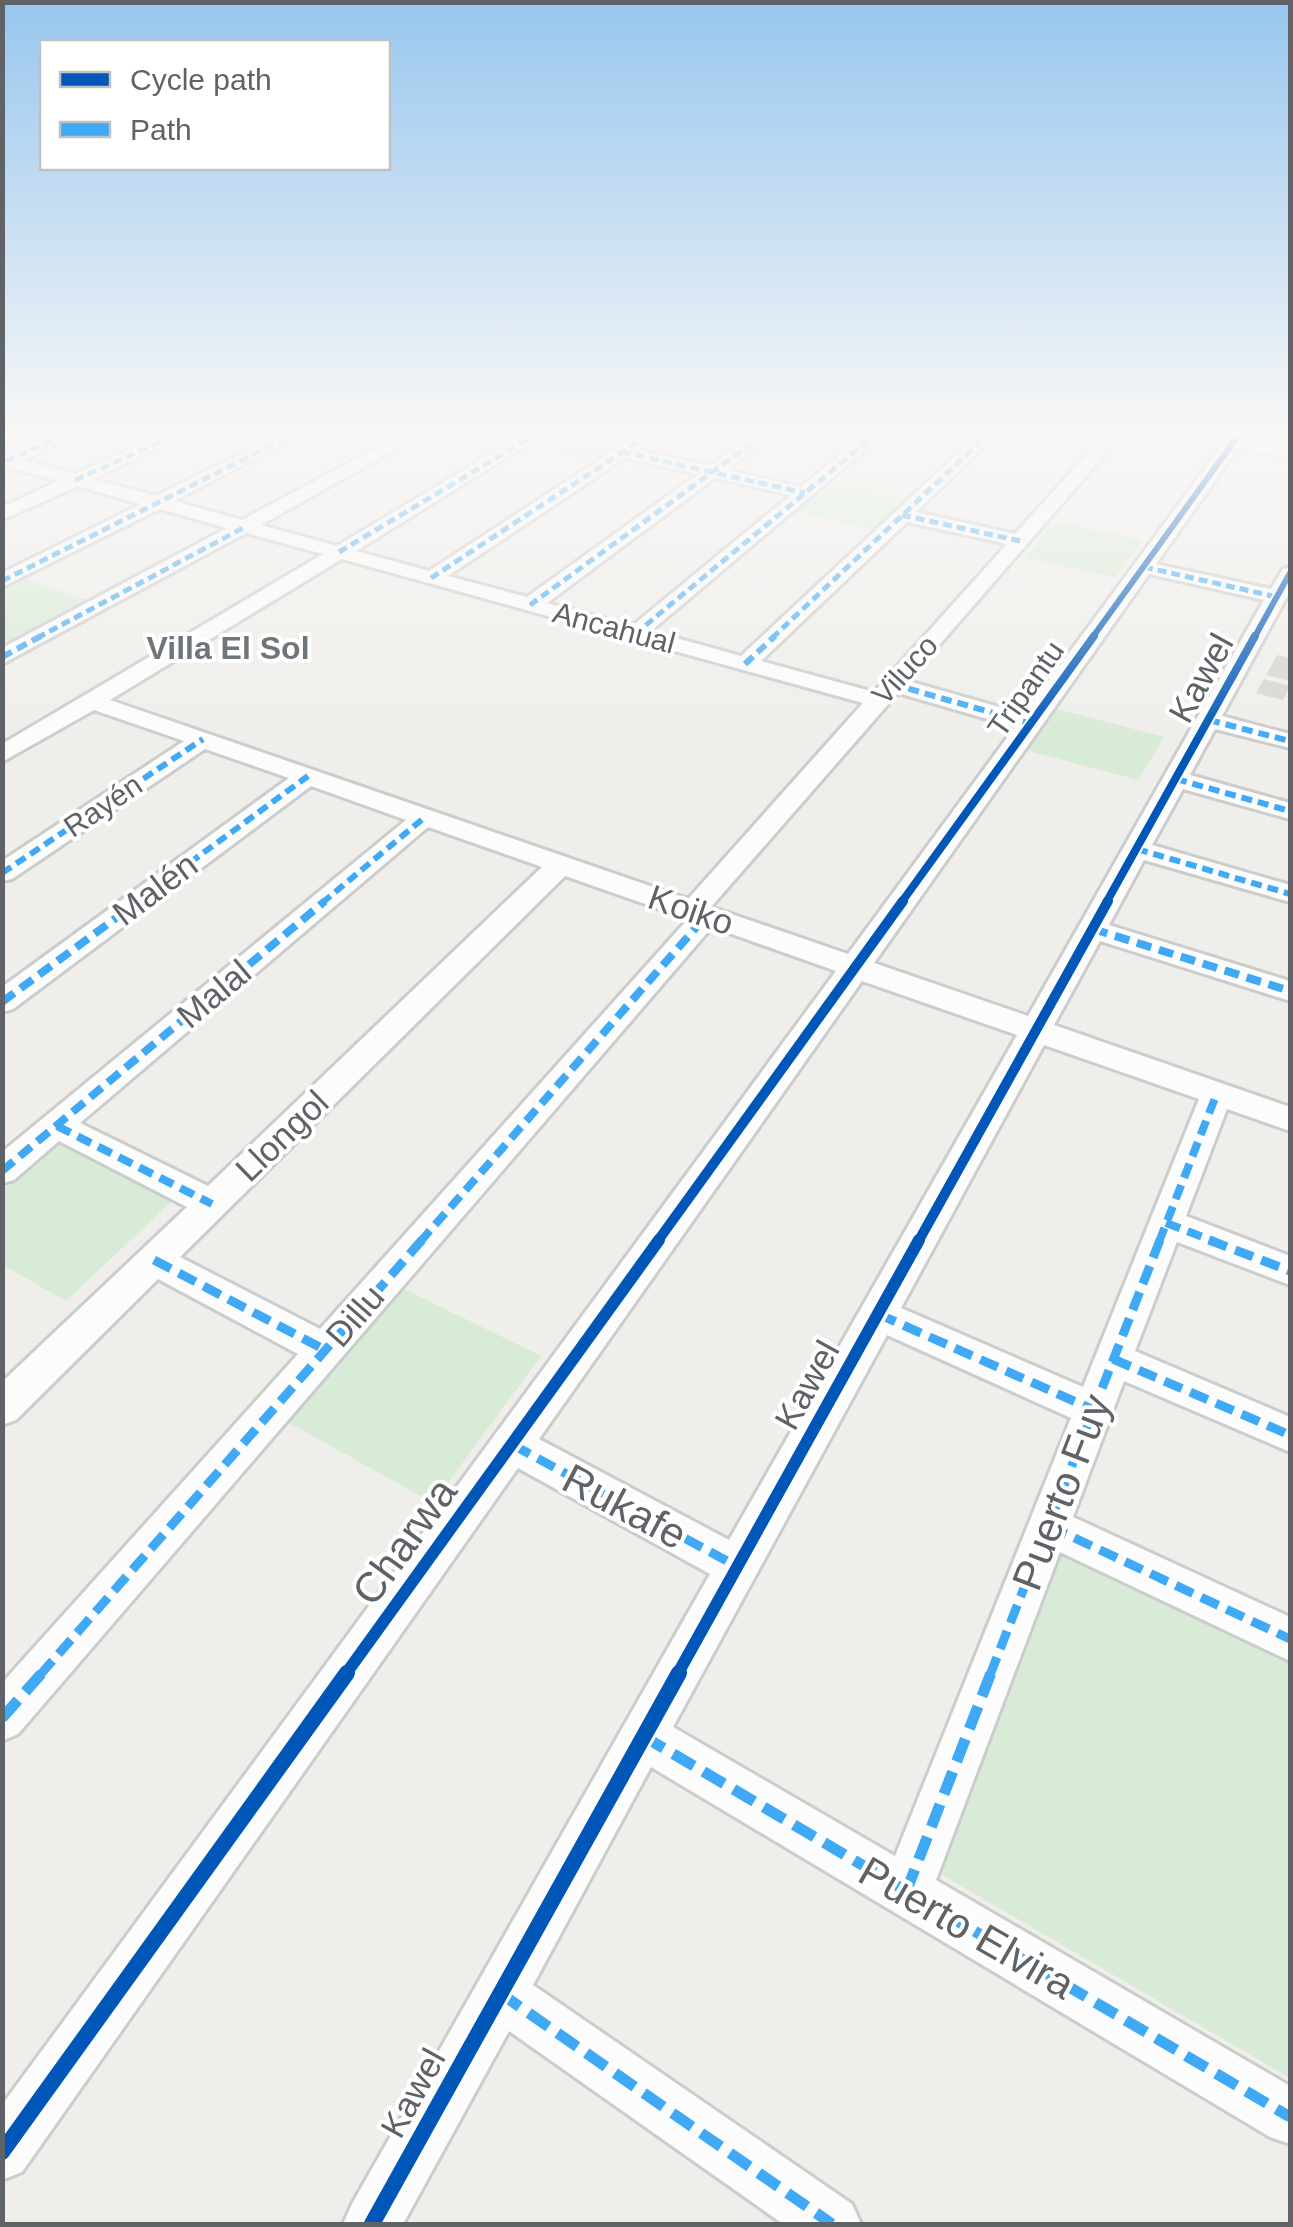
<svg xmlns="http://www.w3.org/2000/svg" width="1293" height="2227" font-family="Helvetica,sans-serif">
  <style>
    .green { fill: #d8ebd6 }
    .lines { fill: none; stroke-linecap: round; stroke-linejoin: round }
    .canal { fill: #bfe0f9; fill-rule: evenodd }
    .building { fill: #d6d5d3 }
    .street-casing { stroke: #cbcccc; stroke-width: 6 }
    .secondary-casing { stroke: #cacacb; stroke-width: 4 }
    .street { fill: #fdfcfc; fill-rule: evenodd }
    .secondary { fill: #fdfcfc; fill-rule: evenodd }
    .quiet-far4 { stroke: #3fa9f5; stroke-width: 5; stroke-dasharray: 9 5; stroke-linecap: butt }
    .quiet-far3 { stroke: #3fa9f5; stroke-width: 6; stroke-dasharray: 11 6; stroke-linecap: butt }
    .quiet-far2 { stroke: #3fa9f5; stroke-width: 8; stroke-dasharray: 15 8; stroke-linecap: butt }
    .quiet-far1 { stroke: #3fa9f5; stroke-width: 9; stroke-dasharray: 19 9; stroke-linecap: butt }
    .quiet { stroke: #3fa9f5; stroke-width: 11; stroke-dasharray: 24 11; stroke-linecap: butt }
    .cycleway-far4-casing { stroke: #fff; stroke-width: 10 }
    .cycleway-far3-casing { stroke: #fff; stroke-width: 12 }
    .cycleway-far2-casing { stroke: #fff; stroke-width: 16 }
    .cycleway-far1-casing { stroke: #fff; stroke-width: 19 }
    .cycleway-casing { stroke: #fff; stroke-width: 22 }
    .cycleway-far4 { stroke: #0057b8; stroke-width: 6 }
    .cycleway-far3 { stroke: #0057b8; stroke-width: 8 }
    .cycleway-far2 { stroke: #0057b8; stroke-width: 10 }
    .cycleway-far1 { stroke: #0057b8; stroke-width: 12 }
    .cycleway { stroke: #0057b8; stroke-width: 16 }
    .labels { text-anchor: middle; stroke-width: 8; stroke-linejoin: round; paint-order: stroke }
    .far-street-label { font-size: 30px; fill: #5f6368; stroke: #fff }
    .far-neighbourhood-label { font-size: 32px; font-weight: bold; fill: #70757a; stroke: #fff }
    .street-label { font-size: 35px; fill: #5f6368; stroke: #fff }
    .near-street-label { font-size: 42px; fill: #5f6368; stroke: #fff }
  </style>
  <rect width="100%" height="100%" fill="#efeeea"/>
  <path class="green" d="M 552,430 L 614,430 L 635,434 L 592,463 L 523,447 Z
    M 833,479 L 910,496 L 874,530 L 794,511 Z
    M 1056,522 L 1143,540 L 1115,578 L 1025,557 Z
    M 23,578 L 93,602 L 14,643 L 3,639 L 3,588 Z
    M 1054,708 L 1164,737 L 1138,780 L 1025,750 Z
    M 76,1126 L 191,1183 L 66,1301 L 3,1265 L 3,1189 Z
    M 400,1287 L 541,1356 L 433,1503 L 286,1421 Z
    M 1063,1552 L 1290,1662 L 1290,2078 L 939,1873 Z"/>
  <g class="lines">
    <path class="canal" d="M 1231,430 L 1290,433 L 1290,445 L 1234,434 Z"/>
  </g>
  <path class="building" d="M 1277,655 L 1290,658 L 1290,681 L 1266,675 Z
    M 1264,679 L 1290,686 L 1283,700 L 1256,693 Z"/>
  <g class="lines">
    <defs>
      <path id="street" d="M 63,430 L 85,430 L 23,460 L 75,474 L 173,430 L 195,430 L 93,479 L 156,496 L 289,430 L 310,430 L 174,501 L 242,520 L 410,430 L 430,430 L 261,525 L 337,546 L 531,430 L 551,430 L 356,551 L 429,571 L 645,430 L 664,430 L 637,450 L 709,466 L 759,430 L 778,430 L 727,470 L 801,487 L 871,430 L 889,430 L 651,631 L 741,656 L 983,430 L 1001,430 L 916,512 L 1015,534 L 1109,430 L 1126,430 L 908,681 L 1024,714 L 1229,436 L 1241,436 L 1244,440 L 1156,564 L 1271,589 L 1283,569 L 1290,567 L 1290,591 L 1222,716 L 1290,734 L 1290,748 L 1215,729 L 1190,775 L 1290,803 L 1290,819 L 1183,789 L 1152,845 L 1290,885 L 1290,902 L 1144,860 L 1109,925 L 1290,981 L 1290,1001 L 1100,941 L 1054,1025 L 1290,1107 L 1290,1131 L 1227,1109 L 1186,1216 L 1290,1256 L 1290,1285 L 1177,1242 L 1135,1351 L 1290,1417 L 1290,1452 L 1124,1381 L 1073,1517 L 1290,1617 L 1290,1661 L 1060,1552 L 936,1880 L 1290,2086 L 1290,2144 L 1270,2137 L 651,1767 L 533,1985 L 852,2204 L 861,2224 L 783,2224 L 509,2031 L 403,2224 L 343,2224 L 352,2204 L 710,1574 L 518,1468 L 22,2172 L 2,2180 L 2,2105 L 836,971 L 712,927 L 18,1734 L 2,1741 L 2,1683 L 298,1354 L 158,1279 L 16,1420 L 2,1425 L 2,1382 L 187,1207 L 59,1141 L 14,1180 L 2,1183 L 2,1152 L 406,820 L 311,786 L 13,1009 L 2,1012 L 2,987 L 289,778 L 205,749 L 12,879 L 2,881 L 2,861 L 184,741 L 94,710 L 2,762 L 2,744 L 323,554 L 246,533 L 2,664 L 2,648 L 227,528 L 160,509 L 2,587 L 2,573 L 141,504 L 78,486 L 2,520 L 2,507 L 59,481 L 2,466 L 2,455 ZM 625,458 L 698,474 L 527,597 L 448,576 ZM 715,478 L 791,495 L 632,626 L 547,603 ZM 907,522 L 1007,544 L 874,692 L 761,661 ZM 342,559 L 863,703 L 688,899 L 110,700 ZM 1149,574 L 1264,600 L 1028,1016 L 874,963 ZM 898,693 L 1015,727 L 848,954 L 711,907 ZM 428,827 L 542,867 L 208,1186 L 80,1123 ZM 565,876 L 688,919 L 320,1329 L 180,1257 ZM 862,981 L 1017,1035 L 729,1540 L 539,1439 ZM 1044,1045 L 1199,1099 L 1083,1387 L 901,1308 ZM 887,1335 L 1071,1418 L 895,1856 L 673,1727 Z"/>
      <path id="secondary" d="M 1170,430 L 1222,430 L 1290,442 L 1290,458 L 1182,437 Z"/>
    </defs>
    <use href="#street" class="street-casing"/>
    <use href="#secondary" class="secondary-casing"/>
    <use href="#street" class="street"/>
    <use href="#secondary" class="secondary"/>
    <path class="quiet-far4" d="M 622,452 L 805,493
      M 6,461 L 77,430
      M 75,480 L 187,430
      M 902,515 L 1020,541
      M 339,552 L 543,430
      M 1144,567 L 1277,597
      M 431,578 L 656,430
      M 2,581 L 302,430
      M 530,605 L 770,430
      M 635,634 L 881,430
      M 37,638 L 245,527
      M 772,638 L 993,430"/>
    <path class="quiet-far3" d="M 2,657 L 41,636
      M 745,664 L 775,636
      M 892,684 L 1032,724
      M 1209,720 L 1290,741
      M 1176,779 L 1290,811
      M 1137,849 L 1290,894
      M 2,873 L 203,739
      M 135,903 L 308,776
      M 322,903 L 425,817"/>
    <path class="quiet-far2" d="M 1093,929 L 1290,991
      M 2,1002 L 139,901
      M 57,1126 L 212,1204
      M 2,1171 L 325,901
      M 1166,1223 L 1216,1242
      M 420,1242 L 707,915
      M 1159,1242 L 1217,1093"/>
    <path class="quiet-far1" d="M 1209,1240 L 1290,1271
      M 154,1260 L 325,1350
      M 878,1314 L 1094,1410
      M 1113,1359 L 1290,1435
      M 513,1445 L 738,1567
      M 1049,1526 L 1290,1639
      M 40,1675 L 422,1240
      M 990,1675 L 1160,1240"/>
    <path class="quiet" d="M 2,1718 L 42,1673
      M 643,1736 L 1290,2117
      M 906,1892 L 991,1673
      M 500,1993 L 832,2224"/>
    <defs>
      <path id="cycleway-far4" d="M 1092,638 L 1235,440
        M 1254,638 L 1290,573"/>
      <path id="cycleway-far3" d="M 901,903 L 1094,636
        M 1106,903 L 1255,636"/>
      <path id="cycleway-far2" d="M 657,1242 L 903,901
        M 918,1242 L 1108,901"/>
      <path id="cycleway-far1" d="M 345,1675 L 659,1240
        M 677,1675 L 919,1240"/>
      <path id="cycleway" d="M 2,2152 L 347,1673
        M 372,2224 L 679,1673"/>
    </defs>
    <use href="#cycleway-far4" class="cycleway-far4-casing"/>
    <use href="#cycleway-far3" class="cycleway-far3-casing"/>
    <use href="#cycleway-far2" class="cycleway-far2-casing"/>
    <use href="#cycleway-far1" class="cycleway-far1-casing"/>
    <use href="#cycleway" class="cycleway-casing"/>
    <use href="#cycleway-far4" class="cycleway-far4"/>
    <use href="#cycleway-far3" class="cycleway-far3"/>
    <use href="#cycleway-far2" class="cycleway-far2"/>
    <use href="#cycleway-far1" class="cycleway-far1"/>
    <use href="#cycleway" class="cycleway"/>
  </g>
  <linearGradient id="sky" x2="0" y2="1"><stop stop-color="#97c6ef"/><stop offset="0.58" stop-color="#f8f7f6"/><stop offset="1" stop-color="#f8f7f6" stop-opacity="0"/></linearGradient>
  <rect width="1293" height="742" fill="url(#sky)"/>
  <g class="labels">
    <g class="far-street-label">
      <text transform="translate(614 628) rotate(15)" y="10">Ancahual</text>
      <text transform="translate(905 670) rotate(-48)" y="10">Viluco</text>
      <text transform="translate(1026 689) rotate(-55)" y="10">Tripantu</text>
      <text transform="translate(103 806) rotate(-34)" y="10">Rayén</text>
    </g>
    <g class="far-neighbourhood-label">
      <text x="228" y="659">Villa El Sol</text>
    </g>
    <g class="street-label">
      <text transform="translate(1201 678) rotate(-61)" y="12">Kawel</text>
      <text transform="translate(155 889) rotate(-37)" y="12">Malén</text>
      <text transform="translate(691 910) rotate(19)" y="12">Koiko</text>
      <text transform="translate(214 994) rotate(-40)" y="12">Malal</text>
      <text transform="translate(282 1136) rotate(-44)" y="12">Llongol</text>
      <text transform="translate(355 1316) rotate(-49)" y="12">Dillu</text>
      <text transform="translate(807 1385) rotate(-61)" y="12">Kawel</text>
      <text transform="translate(413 2093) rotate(-61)" y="12">Kawel</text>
    </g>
    <g class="near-street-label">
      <text transform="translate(1061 1492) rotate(-69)" y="15">Puerto Fuy</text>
      <text transform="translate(625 1506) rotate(28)" y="15">Rukafe</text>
      <text transform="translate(404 1541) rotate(-54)" y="15">Charwa</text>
      <text transform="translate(967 1927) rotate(30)" y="15">Puerto Elvira</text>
    </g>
  </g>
  <rect width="1293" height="2227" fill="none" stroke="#5f6368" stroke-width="10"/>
  <rect x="40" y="40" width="350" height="130" fill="#ffffff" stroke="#bfc1c3" stroke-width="2.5"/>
  <rect x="60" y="72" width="50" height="15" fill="#0057b8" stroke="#bfc1c3" stroke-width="2.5"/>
  <text x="130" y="90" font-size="30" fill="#5f6368">Cycle path</text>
  <rect x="60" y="122" width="50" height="15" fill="#3fa9f5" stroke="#bfc1c3" stroke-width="2.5"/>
  <text x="130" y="140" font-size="30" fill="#5f6368">Path</text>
</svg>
